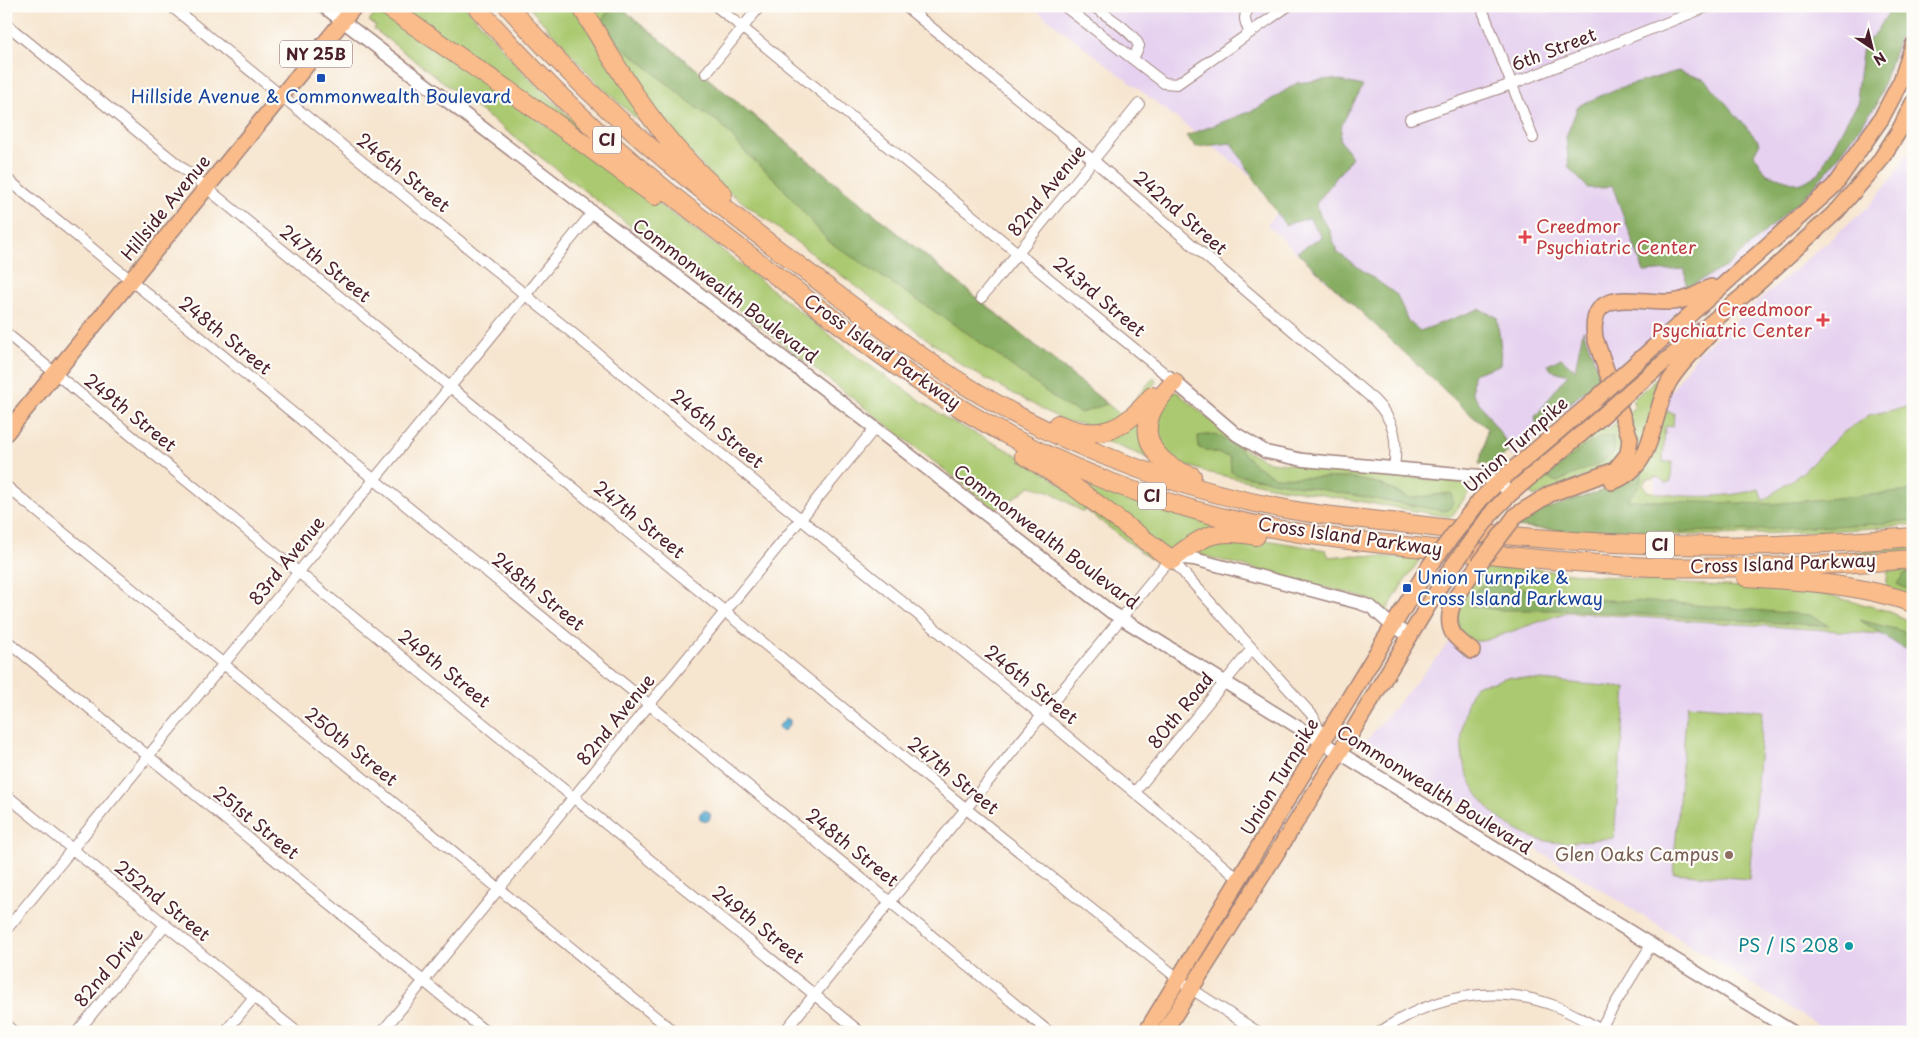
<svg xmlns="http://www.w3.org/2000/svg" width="1919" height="1038" font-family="'Playpen Sans',sans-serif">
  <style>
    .built { fill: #e6d2f0 }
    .green { fill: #aac970; stroke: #7a744e }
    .forest { fill: #87ad62; stroke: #686646 }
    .water { fill: #50a7cd; stroke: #4d637c }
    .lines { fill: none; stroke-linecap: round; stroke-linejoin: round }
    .minor-casing { stroke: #a0827d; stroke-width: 12 }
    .tertiary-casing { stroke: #a0827d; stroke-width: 15 }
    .primary-casing { stroke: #a0827d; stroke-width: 18 }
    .motorway-casing { stroke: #a0827d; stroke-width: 20 }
    .minor { stroke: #fff; stroke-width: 10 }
    .tertiary { stroke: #fff; stroke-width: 12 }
    .primary { stroke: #f9bc8a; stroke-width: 15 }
    .motorway { stroke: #f9bc8a; stroke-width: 18 }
    .primary-bridge-casing { stroke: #a0827d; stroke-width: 18; stroke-linecap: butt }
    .primary-bridge { stroke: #f9bc8a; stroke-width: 15 }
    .transit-dot { fill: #1a4fb4; stroke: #fdfcf7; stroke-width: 2 }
    .health-dot { fill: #e0444e; stroke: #fdfcf7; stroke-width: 2 }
    .education-dot { fill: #8d6e63; stroke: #fdfcf7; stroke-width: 2 }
    .culture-dot { fill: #0f9aa8; stroke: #fdfcf7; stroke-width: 2 }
    .labels { text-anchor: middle; stroke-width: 4.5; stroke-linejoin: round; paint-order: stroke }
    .shield { fill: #fdfcf7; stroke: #806168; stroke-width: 1 }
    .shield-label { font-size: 16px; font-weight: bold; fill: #4a1f2b }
    .street-label { font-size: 18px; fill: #4a1f2b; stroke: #fdfcf7 }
    .transit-label { font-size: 18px; fill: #164399; stroke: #fdfcf7 }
    .health-label { font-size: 18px; fill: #be3a42; stroke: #fdfcf7; text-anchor: start }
    .education-label { font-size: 18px; fill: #785e54; stroke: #fdfcf7; text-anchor: end }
    .culture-label { font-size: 18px; fill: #0d838f; stroke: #fdfcf7; text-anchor: end }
  </style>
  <rect width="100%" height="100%" fill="#fdfcf7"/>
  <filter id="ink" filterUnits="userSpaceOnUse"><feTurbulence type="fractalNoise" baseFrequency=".02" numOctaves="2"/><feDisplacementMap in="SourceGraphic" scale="10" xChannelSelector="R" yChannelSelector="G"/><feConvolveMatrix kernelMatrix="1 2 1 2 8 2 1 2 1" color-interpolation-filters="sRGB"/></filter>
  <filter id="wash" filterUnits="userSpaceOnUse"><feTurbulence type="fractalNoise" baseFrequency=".0096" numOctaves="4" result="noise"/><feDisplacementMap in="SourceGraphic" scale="20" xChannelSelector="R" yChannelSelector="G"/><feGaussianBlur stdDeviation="1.12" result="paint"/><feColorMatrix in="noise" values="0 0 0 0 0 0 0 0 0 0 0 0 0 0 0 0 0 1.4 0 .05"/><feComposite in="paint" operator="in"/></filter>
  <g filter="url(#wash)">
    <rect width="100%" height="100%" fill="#f6e5cf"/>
    <path class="built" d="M 1031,6 L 1913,6 L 1871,122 L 1822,191 L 1756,250 L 1512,457 L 1487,428 L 1471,415 L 1267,225 L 1285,202 Z
      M 1913,145 L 1913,499 L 1873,511 L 1655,503 L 1655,445 L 1669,394 L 1699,352 L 1868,207 L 1892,178 Z
      M 1484,602 L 1848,624 L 1913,643 L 1913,1032 L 1829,1032 L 1365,742 Z"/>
    <path class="green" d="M 394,6 L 465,6 L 524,73 L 600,146 Z
      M 528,6 L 573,6 L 650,128 L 649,130 L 597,83 Z
      M 586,6 L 619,6 L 1121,415 L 1154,377 L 1156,382 L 1133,410 L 1099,427 L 1064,421 L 966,368 L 721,186 L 657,119 Z
      M 379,10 L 638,189 L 722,250 L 859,358 L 947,419 L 1029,461 L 1154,551 L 1150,555 L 1152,557 L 1150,559 L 1085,509 L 1083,512 L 1049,491 L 1030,486 L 1005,505 L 1002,502 L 996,510 L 729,302 L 374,29 L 376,26 L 369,21 Z
      M 1674,364 L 1650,424 L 1632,463 L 1626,414 L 1635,407 L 1632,400 Z
      M 1171,392 L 1177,392 L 1248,452 L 1270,462 L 1465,483 L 1470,487 L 1470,491 L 1451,517 L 1276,487 L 1206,472 L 1180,463 L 1165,450 L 1159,436 L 1161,409 Z
      M 1907,407 L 1913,409 L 1913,525 C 1811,533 1707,538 1605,533 C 1575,532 1544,529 1514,527 L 1525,516 L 1622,484 L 1665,411 L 1674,413 L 1673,426 L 1665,427 L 1663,462 L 1672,462 L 1671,481 L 1666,483 L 1658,477 L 1646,479 L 1643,485 L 1647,491 C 1681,498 1726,499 1759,489 L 1763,501 L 1804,471 L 1841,434 L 1869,415 Z
      M 1142,417 L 1148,454 L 1146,457 L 1099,439 Z
      M 1618,421 L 1623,434 L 1624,446 L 1619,457 L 1609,467 L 1534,497 L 1528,489 L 1604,424 L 1607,430 Z
      M 1088,486 L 1112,490 L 1213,523 L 1214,531 L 1170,552 L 1086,493 Z
      M 1254,538 L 1326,550 L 1329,557 L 1349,555 L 1421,558 L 1402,585 L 1386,612 L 1369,599 L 1193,553 L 1197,545 Z
      M 1913,547 L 1913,551 L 1830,556 L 1830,554 Z
      M 1486,565 L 1687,584 L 1761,588 L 1820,593 L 1885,610 L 1913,623 L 1913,634 L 1862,621 L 1881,634 L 1567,612 L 1487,640 C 1476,642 1469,643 1462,634 C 1447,613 1474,582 1486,565 Z
      M 1913,569 L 1913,600 L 1886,589 L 1888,571 Z
      M 1507,677 L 1626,688 L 1614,839 C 1594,837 1574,845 1553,842 C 1512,838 1471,801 1463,760 C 1459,735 1463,707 1475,685 L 1494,682 Z
      M 1687,705 L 1763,711 L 1749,879 L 1673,873 Z"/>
    <path class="forest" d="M 612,6 L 619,6 L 1107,404 L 1081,413 L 1064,405 L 970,335 L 828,241 L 777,181 L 746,153 L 720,123 L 698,109 L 613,39 L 602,20 Z
      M 1892,6 L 1910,6 L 1876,105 L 1830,168 L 1807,194 L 1727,266 L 1686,288 L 1685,269 L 1644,272 L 1612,185 L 1603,188 L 1588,188 L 1569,168 L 1566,137 L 1578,106 L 1616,89 L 1678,71 L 1706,80 L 1760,143 L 1754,154 L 1767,174 L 1799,184 L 1806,181 L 1819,173 L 1849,117 L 1859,102 L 1857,90 L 1863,46 L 1878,30 Z
      M 1331,79 L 1363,86 L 1342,124 L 1340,140 L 1352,157 L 1316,204 L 1321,218 L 1330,230 L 1337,252 L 1397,295 L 1408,321 L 1420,331 L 1479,309 L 1497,317 L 1501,348 L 1500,365 L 1473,374 L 1472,392 L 1511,449 L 1494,464 L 1479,464 L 1485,444 L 1487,428 L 1471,415 L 1297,252 L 1322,237 L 1309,218 L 1285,225 L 1231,143 L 1196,147 L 1186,136 L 1256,109 L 1297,83 Z
      M 1583,330 L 1601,378 L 1542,426 L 1536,423 L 1535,417 C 1547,403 1555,388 1568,375 L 1551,370 L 1548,365 L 1561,358 L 1575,370 Z
      M 1215,434 L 1237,446 L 1255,465 L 1275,477 L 1349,478 L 1377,483 L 1410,498 L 1451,493 L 1453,501 L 1449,510 L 1444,511 L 1237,475 L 1231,472 L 1230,457 L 1199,448 L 1198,436 Z
      M 1613,436 L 1614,453 L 1602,462 L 1557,482 L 1546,478 L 1583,447 L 1600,437 Z
      M 1642,464 C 1643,484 1639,486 1627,500 L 1770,504 L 1913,491 L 1913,520 L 1876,524 L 1734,531 L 1606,533 L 1514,527 L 1525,516 L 1622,484 Z
      M 1913,572 L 1913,592 L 1897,584 L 1904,574 Z
      M 1491,579 L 1558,598 L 1675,603 L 1810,615 L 1829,626 L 1571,610 L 1498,610 L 1469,605 L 1471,594 Z
      M 1860,620 L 1913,634 L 1913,653 L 1898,645 Z"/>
    <path class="water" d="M 786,718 L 790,720 L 790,724 L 785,730 L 781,731 L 778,727 Z
      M699.5 816a5.5 5.5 0 1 1 11 0a5.5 5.5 0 1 1-11 0Z"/>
  </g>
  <g filter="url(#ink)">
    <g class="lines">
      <defs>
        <path id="minor" d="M 171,6 L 1051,723 L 1240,880
          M 716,6 L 1169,377
          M 905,6 L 1093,160 L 1374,400 C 1395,421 1398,439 1394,468
          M 1064,6 L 1164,83 L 1177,84 L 1288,6
          M 1093,6 C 1105,15 1134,32 1139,46 L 1133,59
          M 1481,6 L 1533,138
          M 6,24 L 975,816 L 1190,988 L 1258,1032
          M 1250,33 C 1245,23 1241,14 1252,6
          M 706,73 L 760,6
          M 1410,119 L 1512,84 L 1709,6
          M 6,178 L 1049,1032
          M 981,298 L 1139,104
          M 6,333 L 860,1032
          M 6,486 L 674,1032
          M 6,640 L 486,1032
          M 1135,792 L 1251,650
          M 6,795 L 297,1032
          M 6,930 L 593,212
          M 6,1025 L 14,1032
          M 77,1032 L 165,925
          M 225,1032 L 254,997
          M 382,1032 L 875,428
          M 784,1032 L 1131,606 L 1163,567 L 1172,560 L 1313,716 L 1324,742
          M 1380,1032 C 1431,996 1496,983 1555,1006 C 1571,1012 1585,1021 1600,1029
          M 1600,1032 L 1600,1029 L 1651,945"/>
        <path id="tertiary" d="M 323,6 L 875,428 L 1111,612 L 1793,1032
          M 1169,377 L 1236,434 L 1266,452 L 1303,460 L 1481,476 L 1495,480 L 1504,487
          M 1172,560 L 1183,558 L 1194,559 L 1360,603 L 1371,607 L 1390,624 L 1410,636"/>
        <path id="primary" d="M 1619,378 L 1834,186 L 1881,119 L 1901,81 L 1913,45
          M 1630,391 L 1757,284 L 1838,210 L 1879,162 L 1899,131 L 1913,103
          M 6,433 L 355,6
          M 1612,482 C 1657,467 1650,416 1669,382 C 1680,364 1695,350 1709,335
          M 1480,500 L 1498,482 L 1589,405
          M 1494,510 L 1510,494 L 1600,418
          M 1511,522 L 1516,515 L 1550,494 L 1615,470 L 1628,454 L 1630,438 L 1595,338 C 1587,284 1639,304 1671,302 C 1686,301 1699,293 1711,287
          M 1472,651 C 1466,646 1459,641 1454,635 C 1439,611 1466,582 1479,564
          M 1146,1032 L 1430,565
          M 1164,1032 L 1340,752 L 1449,571"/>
        <path id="motorway" d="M 386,6 L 557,124 L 655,196
          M 476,6 C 531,69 590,128 655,181 C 688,209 723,235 757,261 C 839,323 918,388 1009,436 C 1100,484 1199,517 1300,533 C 1358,543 1418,547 1477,553 C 1536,559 1595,565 1654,567 C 1740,569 1827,566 1913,559
          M 508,6 C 589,100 679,174 777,249 C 867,317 955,389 1059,436 C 1133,470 1211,496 1291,510 C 1330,517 1370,519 1409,524 C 1575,547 1746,552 1913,537
          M 581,6 C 622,77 659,141 723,194
          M 1174,382 C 1167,390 1158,399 1153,409 C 1136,442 1163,467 1192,476
          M 1058,424 C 1100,443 1125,429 1152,396
          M 1024,455 L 1073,486 L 1172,560 C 1202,535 1217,528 1256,536
          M 1746,577 C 1802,581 1859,584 1913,603"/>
      </defs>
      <use href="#minor" class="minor-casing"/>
      <use href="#tertiary" class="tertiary-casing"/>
      <use href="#primary" class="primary-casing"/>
      <use href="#motorway" class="motorway-casing"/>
      <use href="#minor" class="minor"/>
      <use href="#tertiary" class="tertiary"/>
      <use href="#primary" class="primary"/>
      <use href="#motorway" class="motorway"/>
      <defs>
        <path id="primary-bridge" d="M 1589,405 L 1619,378
          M 1600,418 L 1630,391
          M 1479,564 L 1511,522
          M 1430,565 L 1480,500
          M 1449,571 L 1494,510"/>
      </defs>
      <use href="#primary-bridge" class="primary-bridge-casing"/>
      <use href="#primary-bridge" class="primary-bridge"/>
    </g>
  </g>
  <g class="transit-dot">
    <rect x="316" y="73" width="10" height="10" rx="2.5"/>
    <rect x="1402" y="583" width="10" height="10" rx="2.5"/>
  </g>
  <g class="health-dot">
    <path d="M1522.5 229.5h5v5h5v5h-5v5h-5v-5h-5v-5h5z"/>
    <path d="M1820.5 312.5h5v5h5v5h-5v5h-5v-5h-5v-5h5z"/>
  </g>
  <circle class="education-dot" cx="1729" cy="855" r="5"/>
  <circle class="culture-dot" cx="1849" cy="946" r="5"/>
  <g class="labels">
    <g class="shield">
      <rect x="280" y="40.5" width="72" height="27" rx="4"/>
      <rect x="593" y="126.5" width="28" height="27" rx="4"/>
      <rect x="1138" y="482.5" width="28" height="27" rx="4"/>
      <rect x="1646" y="531.5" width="28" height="27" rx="4"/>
    </g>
    <g class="shield-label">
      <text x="316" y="60">NY 25B</text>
      <text x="607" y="146">CI</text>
      <text x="1152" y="502">CI</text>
      <text x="1660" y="551">CI</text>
    </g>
    <g class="street-label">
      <text transform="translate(1554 50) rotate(-21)" y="6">6th Street</text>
      <text transform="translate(403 173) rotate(39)" y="6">246th Street</text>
      <text transform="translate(1047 191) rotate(-51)" y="6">82nd Avenue</text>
      <text transform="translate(166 208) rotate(-51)" y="6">Hillside Avenue</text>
      <text transform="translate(1180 213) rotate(41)" y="6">242nd Street</text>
      <text transform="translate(325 264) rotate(39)" y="6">247th Street</text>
      <text transform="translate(725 291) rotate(37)" y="6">Commonwealth Boulevard</text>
      <text transform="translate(1099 297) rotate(40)" y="6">243rd Street</text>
      <text transform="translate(225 336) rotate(39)" y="6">248th Street</text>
      <text transform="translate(882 352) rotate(35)" y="6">Cross Island Parkway</text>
      <text transform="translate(130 413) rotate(39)" y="6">249th Street</text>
      <text transform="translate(717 429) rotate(39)" y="6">246th Street</text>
      <text transform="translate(1516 445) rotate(-42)" y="6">Union Turnpike</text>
      <text transform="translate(639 520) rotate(39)" y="6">247th Street</text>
      <text transform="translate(1046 537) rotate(37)" y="6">Commonwealth Boulevard</text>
      <text transform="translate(1350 537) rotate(8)" y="6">Cross Island Parkway</text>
      <text transform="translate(287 561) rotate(-51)" y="6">83rd Avenue</text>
      <text transform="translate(1783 564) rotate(-2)" y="6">Cross Island Parkway</text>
      <text transform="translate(538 592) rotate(39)" y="6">248th Street</text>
      <text transform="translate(444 669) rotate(39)" y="6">249th Street</text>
      <text transform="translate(1031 685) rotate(39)" y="6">246th Street</text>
      <text transform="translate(1181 711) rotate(-51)" y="6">80th Road</text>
      <text transform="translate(616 720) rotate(-51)" y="6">82nd Avenue</text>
      <text transform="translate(351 747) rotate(39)" y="6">250th Street</text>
      <text transform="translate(953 776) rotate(39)" y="6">247th Street</text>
      <text transform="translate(1280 777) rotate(-59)" y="6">Union Turnpike</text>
      <text transform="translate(1434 790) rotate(32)" y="6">Commonwealth Boulevard</text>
      <text transform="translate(256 823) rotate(39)" y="6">251st Street</text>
      <text transform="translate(852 848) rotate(39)" y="6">248th Street</text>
      <text transform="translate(162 901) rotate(39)" y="6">252nd Street</text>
      <text transform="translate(758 925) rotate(39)" y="6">249th Street</text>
      <text transform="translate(109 968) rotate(-50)" y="6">82nd Drive</text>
    </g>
    <g class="transit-label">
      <text x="321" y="103">Hillside Avenue &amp; Commonwealth Boulevard</text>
      <text x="1417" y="584" text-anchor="start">Union Turnpike &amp;<tspan x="1417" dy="21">Cross Island Parkway</tspan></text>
    </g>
    <g class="health-label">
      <text x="1536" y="233">Creedmor<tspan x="1536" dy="21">Psychiatric Center</tspan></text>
      <text x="1812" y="316" text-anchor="end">Creedmoor<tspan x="1812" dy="21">Psychiatric Center</tspan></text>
    </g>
    <g class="education-label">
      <text x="1719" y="861">Glen Oaks Campus</text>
    </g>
    <g class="culture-label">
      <text x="1839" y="952">PS / IS 208</text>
    </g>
  </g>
  <rect width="1919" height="1038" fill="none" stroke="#fdfcf7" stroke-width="25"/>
  <g transform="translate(1872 48) rotate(145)" stroke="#fdfcf7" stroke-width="4" paint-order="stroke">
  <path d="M0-4L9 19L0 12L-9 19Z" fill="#4a1f2b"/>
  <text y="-8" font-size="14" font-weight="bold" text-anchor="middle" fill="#4a1f2b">N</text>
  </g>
</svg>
